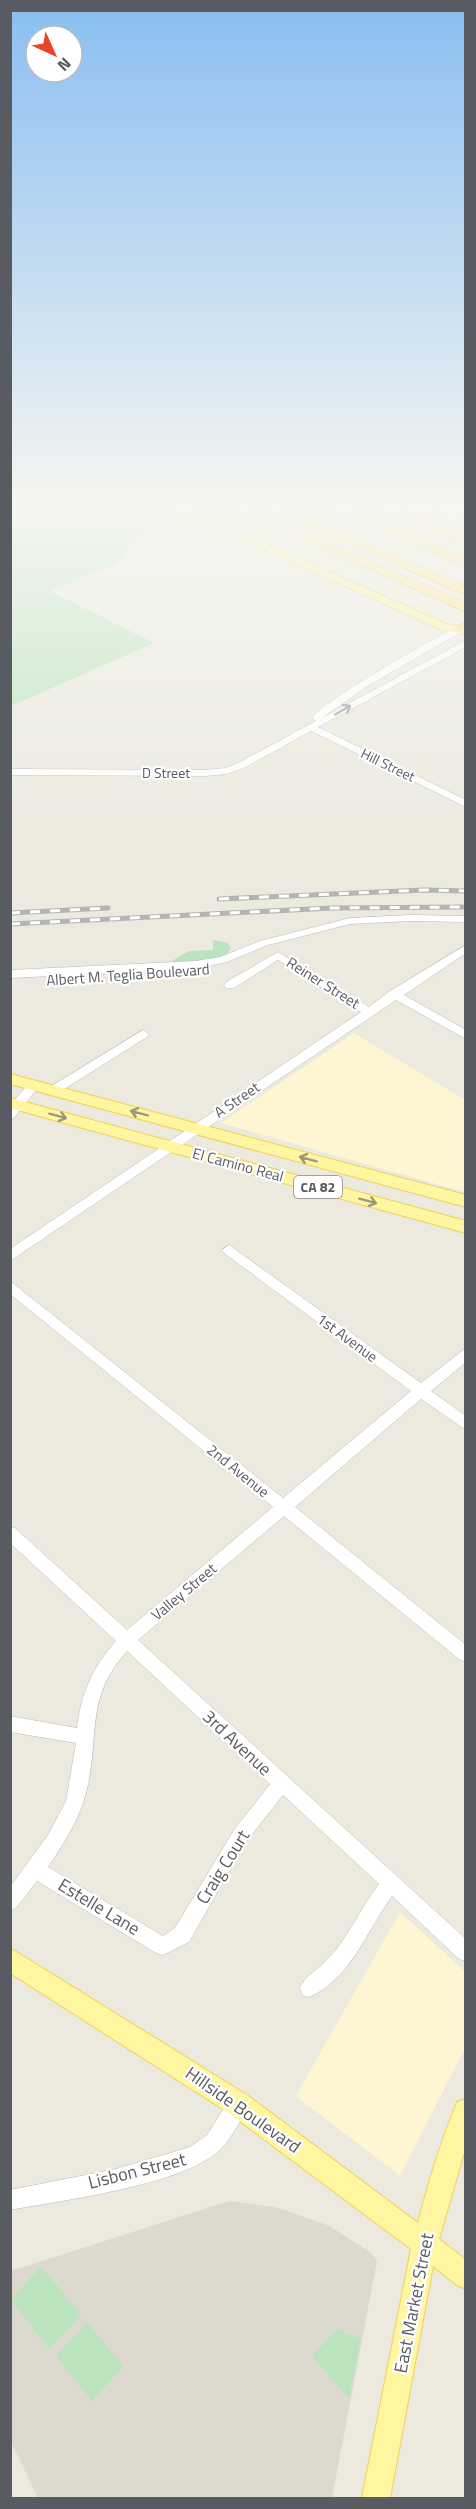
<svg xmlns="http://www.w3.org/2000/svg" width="476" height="2509" font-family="'Titillium Web',sans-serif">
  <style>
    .commercial { fill: #fef6d2 }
    .education { fill: #dcd9ce }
    .green { fill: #bbe4be }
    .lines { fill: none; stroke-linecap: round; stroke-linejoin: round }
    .minor-casing { stroke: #b7b9bf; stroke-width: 1 }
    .major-casing { stroke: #f1d053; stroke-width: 2 }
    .highway-casing { stroke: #ebb100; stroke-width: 1 }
    .minor { fill: #fff; fill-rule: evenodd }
    .major { fill: #fff6a1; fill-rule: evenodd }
    .highway { fill: #fde785; fill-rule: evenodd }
    .rail-casing { stroke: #b3b4b4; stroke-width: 5 }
    .rail { stroke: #fff; stroke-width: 3; stroke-dasharray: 10; stroke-linecap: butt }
    .highway-bridge-casing { stroke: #ebb100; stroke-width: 14; stroke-linecap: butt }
    .highway-bridge { stroke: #fde785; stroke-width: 14 }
    .oneway { stroke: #9b9da0 }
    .oneway2 { stroke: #9b997b }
    .labels { text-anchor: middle; stroke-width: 4.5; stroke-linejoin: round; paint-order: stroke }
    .far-street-label { font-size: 14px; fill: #585b61; stroke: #fff }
    .shield { fill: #fff; stroke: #8a8c90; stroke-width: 1.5 }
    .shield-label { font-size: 14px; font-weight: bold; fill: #585b61 }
    .street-label { font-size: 15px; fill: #585b61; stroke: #fff }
    .near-street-label { font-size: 18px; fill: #585b61; stroke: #fff }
  </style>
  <rect width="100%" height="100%" fill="#eceadf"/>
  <path class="commercial" d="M 354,1033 L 465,1100 L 465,1192 L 221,1123 Z
    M 400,1912 L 465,1972 L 466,2046 L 400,2176 L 296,2096 Z"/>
  <path class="education" d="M 229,2201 L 276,2207 L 330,2226 L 371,2253 L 377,2261 L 332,2498 L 38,2498 L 11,2442 L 11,2271 Z"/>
  <path class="green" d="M 10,502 L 139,502 L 161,512 L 115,564 L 50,591 L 154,643 L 11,706 Z
    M 213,940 L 228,943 L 231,948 C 223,965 189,964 173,964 L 172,961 L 189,951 L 213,950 Z
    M 41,2266 L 81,2315 L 50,2349 L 11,2300 Z
    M 87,2322 L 123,2366 L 92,2401 L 56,2356 Z
    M 336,2329 L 361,2339 L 349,2398 L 312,2357 Z"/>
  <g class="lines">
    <defs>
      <path id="minor" d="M 438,502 L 448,502 L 466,511 L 466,517 L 451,510 L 466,523 L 466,529 L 444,515 L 443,506 Z
        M 460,626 L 463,627 L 463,631 L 364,688 L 322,718 L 466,640 L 466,647 L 318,727 L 466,800 L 466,807 L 311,731 L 246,767 L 227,774 L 206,776 L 10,775 L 10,769 L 206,770 L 225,768 L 238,763 L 316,721 L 312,718 C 322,702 439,634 460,626 Z
        M 410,915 L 466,916 L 466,922 L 410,921 L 350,924 L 268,945 L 227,962 L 196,969 L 10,978 L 10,970 L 196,961 L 220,957 L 260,941 L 350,918 Z
        M 466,945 L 466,953 L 404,995 L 466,1030 L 466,1039 L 396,1000 L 10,1261 L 10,1249 L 361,1012 L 278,960 L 234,988 L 226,988 L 224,985 L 226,982 L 278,952 L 369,1007 L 390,991 Z
        M 143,1030 L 149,1034 L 147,1037 L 58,1093 L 50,1093 L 48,1090 L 50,1087 Z
        M 34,1081 L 40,1085 L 14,1118 L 10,1119 L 10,1106 L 30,1082 Z
        M 229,1245 L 421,1383 L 466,1348 L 466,1362 L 431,1391 L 466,1416 L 466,1430 L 421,1399 L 295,1507 L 466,1645 L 466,1662 L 460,1660 L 284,1516 L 138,1640 L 466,1939 L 466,1961 L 459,1959 L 392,1896 C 367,1930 350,1980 309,1997 L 302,1995 L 300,1988 C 304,1977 317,1970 325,1962 C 348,1939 360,1909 379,1884 L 283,1795 L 246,1842 L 189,1942 L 163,1955 L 156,1953 L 37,1881 L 16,1908 L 10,1911 L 10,1887 L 48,1835 L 66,1801 L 76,1743 L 10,1732 L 10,1716 L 77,1728 C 81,1694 93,1666 116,1641 L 10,1543 L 10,1527 L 15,1528 L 127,1630 L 273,1507 L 10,1294 L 10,1281 L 283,1498 L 411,1391 L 224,1253 L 222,1250 ZM 127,1651 L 270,1784 L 234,1830 L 175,1928 L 163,1936 L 48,1867 C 65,1842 82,1815 88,1785 C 99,1731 86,1697 127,1651 Z
        M 238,2094 L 245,2097 L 248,2104 C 241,2120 229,2144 215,2154 C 174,2186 64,2200 10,2210 L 10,2190 L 116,2169 L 190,2147 L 207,2135 L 231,2097 Z"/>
      <path id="major" d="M 159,502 L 172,502 L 449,625 L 466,628 L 466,634 L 442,630 Z
        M 10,1074 L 466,1195 L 466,1207 L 10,1084 Z
        M 10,1098 L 466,1221 L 466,1233 L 10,1108 Z
        M 10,1948 L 247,2095 L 418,2223 C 428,2182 441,2142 457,2102 L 466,2099 L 466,2146 L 439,2239 L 466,2260 L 466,2289 L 457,2285 L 433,2266 L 390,2498 L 362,2498 L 411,2249 L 229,2113 L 10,1973 Z"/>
      <path id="highway" d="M 220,502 L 235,502 L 466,603 L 466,612 Z
        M 253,502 L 268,502 L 466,586 L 466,595 Z
        M 322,502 L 337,502 L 466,558 L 466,567 Z
        M 368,502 L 383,502 L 466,540 L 466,548 Z
        M 394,502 L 451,504 L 453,506 L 447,509 L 400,505 Z
        M 466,622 L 466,631 L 455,632 L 454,629 Z"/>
    </defs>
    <use href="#minor" class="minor-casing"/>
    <use href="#major" class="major-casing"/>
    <use href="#highway" class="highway-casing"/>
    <use href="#minor" class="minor"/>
    <use href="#major" class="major"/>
    <use href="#highway" class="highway"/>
    <defs>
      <path id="rail" d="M 219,899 L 424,890 L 466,891
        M 10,913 L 108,908
        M 10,924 L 332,908 L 466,907"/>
    </defs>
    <use href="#rail" class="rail-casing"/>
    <use href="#rail" class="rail"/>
    <defs>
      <path id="highway-bridge" d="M 407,502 L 466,538"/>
    </defs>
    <use href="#highway-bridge" class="highway-bridge-casing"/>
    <use href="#highway-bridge" class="highway-bridge"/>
  </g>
  <defs><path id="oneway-shaft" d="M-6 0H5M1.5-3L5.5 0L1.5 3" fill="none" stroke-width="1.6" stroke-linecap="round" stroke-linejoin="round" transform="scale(1.5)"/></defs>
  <use class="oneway" href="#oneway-shaft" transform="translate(343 710) rotate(-30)"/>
  <g class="oneway2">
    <use href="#oneway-shaft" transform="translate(139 1113) rotate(-165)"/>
    <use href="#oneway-shaft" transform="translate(58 1116) rotate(15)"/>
    <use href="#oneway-shaft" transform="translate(308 1159) rotate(-165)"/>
    <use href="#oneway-shaft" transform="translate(368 1201) rotate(15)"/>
  </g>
  <linearGradient id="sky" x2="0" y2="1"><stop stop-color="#89bef1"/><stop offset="0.59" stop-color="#f6f6f1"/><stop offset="1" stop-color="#f6f6f1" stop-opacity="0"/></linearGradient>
  <rect width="476" height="853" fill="url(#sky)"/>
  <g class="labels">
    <g class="far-street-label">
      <text transform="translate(388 765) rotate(26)" y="5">Hill Street</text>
      <text x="166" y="778">D Street</text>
    </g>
    <rect class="shield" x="294" y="1176" width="48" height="22" rx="4.5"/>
    <g class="shield-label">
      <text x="318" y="1192">CA 82</text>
    </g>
    <g class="street-label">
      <text transform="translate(128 975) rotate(-4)" y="5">Albert M. Teglia Boulevard</text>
      <text transform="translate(323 983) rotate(32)" y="5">Reiner Street</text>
      <text transform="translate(237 1100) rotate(-34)" y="5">A Street</text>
      <text transform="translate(238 1165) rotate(15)" y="5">El Camino Real</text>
      <text transform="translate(347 1338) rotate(36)" y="5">1st Avenue</text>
      <text transform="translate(238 1471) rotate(39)" y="5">2nd Avenue</text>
      <text transform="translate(184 1592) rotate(-40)" y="5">Valley Street</text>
    </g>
    <g class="near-street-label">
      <text transform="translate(237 1743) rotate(43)" y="6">3rd Avenue</text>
      <text transform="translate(223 1867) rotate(-58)" y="6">Craig Court</text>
      <text transform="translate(99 1907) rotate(31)" y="6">Estelle Lane</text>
      <text transform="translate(243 2110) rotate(35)" y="6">Hillside Boulevard</text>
      <text transform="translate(137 2171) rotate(-14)" y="6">Lisbon Street</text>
      <text transform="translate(414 2303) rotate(-79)" y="6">East Market Street</text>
    </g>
  </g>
  <rect width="476" height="2509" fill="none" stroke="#585b61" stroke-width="24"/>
  <g transform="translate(54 54) rotate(135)"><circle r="28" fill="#ffffff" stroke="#bcbdc0" stroke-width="1.5"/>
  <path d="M0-4.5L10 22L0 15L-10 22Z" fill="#e94428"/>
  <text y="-9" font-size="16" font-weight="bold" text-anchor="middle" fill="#585b61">N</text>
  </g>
</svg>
